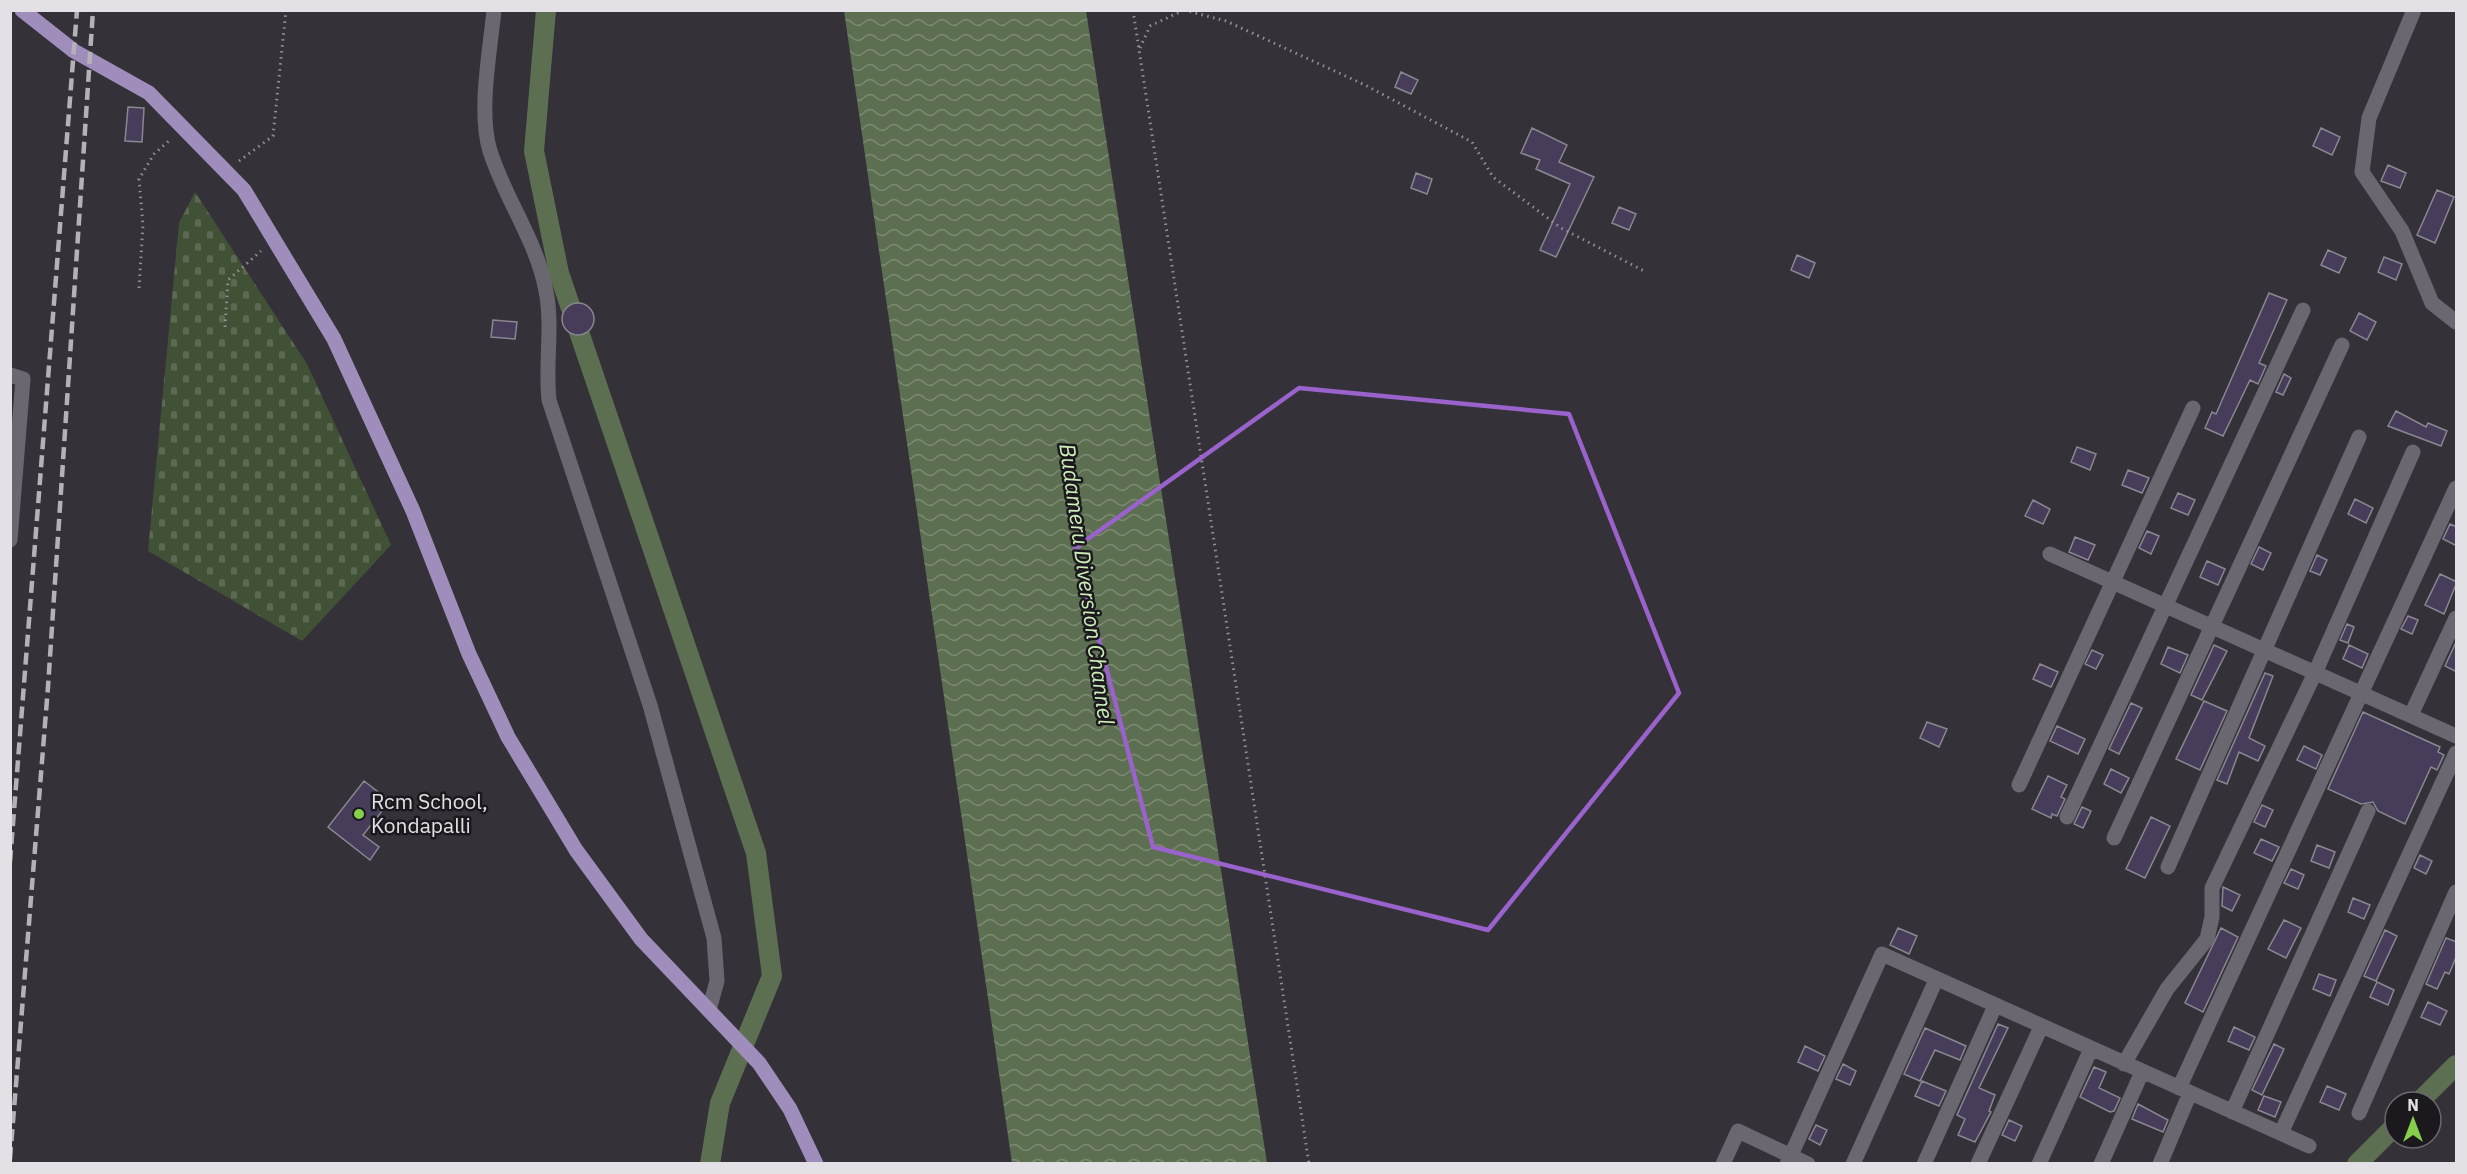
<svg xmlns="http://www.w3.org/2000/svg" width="2467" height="1174" font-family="'IBM Plex Sans',sans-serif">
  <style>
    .cemetery { fill: url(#cemetery-stones) }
    .water { fill: url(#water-waves) }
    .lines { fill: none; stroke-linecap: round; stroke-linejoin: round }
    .canal { stroke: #5d6f51; stroke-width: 20 }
    .building { fill: #473c59; stroke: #8a8791; stroke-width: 1.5 }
    .path { stroke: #939197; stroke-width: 3; stroke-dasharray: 1.5 4.5; stroke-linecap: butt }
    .minor { stroke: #6a6771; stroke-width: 15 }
    .major { stroke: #9f8ebb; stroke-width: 15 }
    .rail { stroke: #b4b2b8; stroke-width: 4.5; stroke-dasharray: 12 6; stroke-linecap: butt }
    .marked { fill: none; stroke: #9a62cb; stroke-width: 4.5; stroke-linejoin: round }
    .poi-dot { fill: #86cf4b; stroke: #1b191d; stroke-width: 2 }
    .labels { text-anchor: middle; stroke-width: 5; stroke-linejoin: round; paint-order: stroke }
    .poi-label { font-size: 21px; fill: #e3e1e6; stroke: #1b191d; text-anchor: start }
    .water-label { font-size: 22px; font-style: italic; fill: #cdeeb8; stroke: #1b191d }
  </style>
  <defs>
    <pattern id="cemetery-stones" width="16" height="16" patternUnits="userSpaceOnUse" patternTransform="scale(1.5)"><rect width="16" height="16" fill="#415136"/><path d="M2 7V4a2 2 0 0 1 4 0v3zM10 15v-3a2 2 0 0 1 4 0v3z" fill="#5c6a53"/></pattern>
    <pattern id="water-waves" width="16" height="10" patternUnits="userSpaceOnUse" patternTransform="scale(1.5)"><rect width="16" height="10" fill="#5d6f51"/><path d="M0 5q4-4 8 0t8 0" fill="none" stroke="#7c8a72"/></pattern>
  </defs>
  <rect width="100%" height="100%" fill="#343139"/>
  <path class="cemetery" d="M 195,192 L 307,364 L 391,545 L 302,641 L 148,551 L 179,223 Z"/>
  <path class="water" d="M 844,11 L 1086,11 L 1267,1163 L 1012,1163 Z"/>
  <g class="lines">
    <path class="canal" d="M 546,10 L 534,151 L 559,273 L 756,853 L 772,976 L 720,1103 L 710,1164
      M 2419,1102 L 2456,1065
      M 2357,1164 L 2395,1126"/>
  </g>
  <path class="building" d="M 1401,72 L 1418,80 L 1411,94 L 1395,87 Z
    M 128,107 L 144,108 L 142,142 L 125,141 Z
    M 1532,128 L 1567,145 L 1559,162 L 1594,177 L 1556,257 L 1540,250 L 1570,184 L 1536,169 L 1540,160 L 1521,153 Z
    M 2321,128 L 2340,137 L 2332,155 L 2313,146 Z
    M 2388,165 L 2406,173 L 2400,188 L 2381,181 Z
    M 1416,173 L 1432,179 L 1427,194 L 1411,188 Z
    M 2437,190 L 2454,197 L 2435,243 L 2417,235 Z
    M 1619,207 L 1636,214 L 1629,230 L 1612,223 Z
    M 2328,250 L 2346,258 L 2339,273 L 2321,265 Z
    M 1797,255 L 1815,263 L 1809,278 L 1791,270 Z
    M 2384,257 L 2402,264 L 2396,280 L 2378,272 Z
    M 2269,293 L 2287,300 L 2259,363 L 2266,366 L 2258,384 L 2250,380 L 2223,436 L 2205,428 L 2212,412 L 2216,414 Z
    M562 319a16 16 0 1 1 32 0a16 16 0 1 1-32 0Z
    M 2359,313 L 2376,322 L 2367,340 L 2350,331 Z
    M 493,320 L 517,322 L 515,339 L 491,337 Z
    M 2284,374 L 2291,378 L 2283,395 L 2276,392 Z
    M 2396,411 L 2426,427 L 2428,423 L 2447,431 L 2441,446 L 2388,426 Z
    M 2077,447 L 2096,454 L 2090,470 L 2071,462 Z
    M 2128,470 L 2149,478 L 2142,493 L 2122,485 Z
    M 2178,493 L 2195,500 L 2188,515 L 2171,508 Z
    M 2355,499 L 2373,508 L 2366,523 L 2348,514 Z
    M 2033,500 L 2050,509 L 2043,524 L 2025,516 Z
    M 2450,524 L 2457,527 L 2457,546 L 2443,539 Z
    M 2147,531 L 2159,536 L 2151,554 L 2139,548 Z
    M 2075,537 L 2095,545 L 2088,560 L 2069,552 Z
    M 2259,547 L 2271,553 L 2263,570 L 2251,564 Z
    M 2317,555 L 2327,560 L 2320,575 L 2310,571 Z
    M 2207,561 L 2225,569 L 2218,585 L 2200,577 Z
    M 2440,574 L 2457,582 L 2444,614 L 2425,605 Z
    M 2408,616 L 2418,620 L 2412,634 L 2401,629 Z
    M 2347,624 L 2354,627 L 2348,643 L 2340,640 Z
    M 2457,640 L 2457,672 L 2445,666 Z
    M 2214,645 L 2227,651 L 2202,700 L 2191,695 Z
    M 2349,645 L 2368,654 L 2362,668 L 2343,659 Z
    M 2168,647 L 2188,655 L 2180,673 L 2161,664 Z
    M 2092,650 L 2103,655 L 2096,669 L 2085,664 Z
    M 2040,664 L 2058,672 L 2051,687 L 2033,679 Z
    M 2265,673 L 2273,676 L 2249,738 L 2265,746 L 2258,761 L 2239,752 L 2227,784 L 2217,780 Z
    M 2204,701 L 2227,711 L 2200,770 L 2176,759 Z
    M 2131,703 L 2142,708 L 2119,754 L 2109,749 Z
    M 2363,712 L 2440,747 L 2438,752 L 2444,755 L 2437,770 L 2431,767 L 2405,824 L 2378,811 L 2373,802 L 2361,804 L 2328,789 Z
    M 1927,722 L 1947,729 L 1939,747 L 1920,738 Z
    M 2057,726 L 2085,739 L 2078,754 L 2050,741 Z
    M 2304,746 L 2322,755 L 2316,769 L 2297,760 Z
    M 2111,769 L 2129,778 L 2121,793 L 2104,784 Z
    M 2048,776 L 2067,785 L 2061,797 L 2065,799 L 2057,816 L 2052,814 L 2051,818 L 2032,809 Z
    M 364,781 L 390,801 L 363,835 L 379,847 L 370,860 L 328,827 Z
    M 2262,805 L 2273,810 L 2265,827 L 2254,822 Z
    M 2082,807 L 2091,811 L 2083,828 L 2074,824 Z
    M 2151,817 L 2170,826 L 2145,878 L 2126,869 Z
    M 2261,839 L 2279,847 L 2272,861 L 2254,853 Z
    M 2317,845 L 2335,852 L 2329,868 L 2311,861 Z
    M 2420,855 L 2432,861 L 2426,874 L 2414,868 Z
    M 2291,869 L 2304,875 L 2298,889 L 2284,883 Z
    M 2223,887 L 2240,895 L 2232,911 L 2222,906 Z
    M 2353,898 L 2370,905 L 2364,919 L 2348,912 Z
    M 2284,920 L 2301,928 L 2286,958 L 2268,949 Z
    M 1898,928 L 1917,936 L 1909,954 L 1890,945 Z
    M 2221,928 L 2238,937 L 2203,1012 L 2185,1003 Z
    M 2385,930 L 2397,936 L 2376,981 L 2364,976 Z
    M 2446,938 L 2457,942 L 2457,955 L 2449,974 L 2445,972 L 2437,989 L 2426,984 Z
    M 2319,974 L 2336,980 L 2330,996 L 2313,989 Z
    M 2377,982 L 2394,990 L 2388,1005 L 2370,997 Z
    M 2428,1002 L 2447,1011 L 2440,1025 L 2421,1017 Z
    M 1998,1024 L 2008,1028 L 1979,1088 L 1995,1095 L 1989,1111 L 1991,1112 L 1975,1142 L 1958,1135 L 1965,1119 L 1957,1115 Z
    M 2234,1027 L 2255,1037 L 2249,1050 L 2228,1041 Z
    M 1925,1028 L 1966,1046 L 1960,1060 L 1935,1050 L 1920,1081 L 1904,1074 Z
    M 2274,1044 L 2284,1049 L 2262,1095 L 2252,1090 Z
    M 1805,1046 L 1825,1056 L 1818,1071 L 1798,1062 Z
    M 1843,1064 L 1856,1071 L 1850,1085 L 1836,1079 Z
    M 2094,1067 L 2106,1072 L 2099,1088 L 2120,1098 L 2114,1111 L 2110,1112 L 2080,1097 Z
    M 1922,1081 L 1946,1091 L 1939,1106 L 1915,1096 Z
    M 2327,1086 L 2346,1094 L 2339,1110 L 2320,1102 Z
    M 2264,1096 L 2281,1102 L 2275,1117 L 2258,1110 Z
    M 2138,1104 L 2168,1120 L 2163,1132 L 2132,1119 Z
    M 2009,1120 L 2022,1126 L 2015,1141 L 2002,1135 Z
    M 1816,1125 L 1827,1130 L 1820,1145 L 1809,1139 Z"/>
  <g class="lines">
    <path class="path" d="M 1133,10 L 1309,1164
      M 1184,10 L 1226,21 L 1365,85 L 1472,142 L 1493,177 L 1561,228 L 1646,272
      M 1140,48 L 1150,26 L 1184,10
      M 239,161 L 273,136 L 286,10
      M 139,288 L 143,225 L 139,179 L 154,154 L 171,139
      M 225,327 L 228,280 L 261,251"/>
    <path class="minor" d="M 494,10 C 490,52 478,112 490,151 C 505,199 537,241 546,291 C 553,327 545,364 549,400 L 650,705 L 714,938 L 717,981 L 709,1010
      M 2414,10 L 2369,118 L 2362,172 L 2402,231 L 2432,303 L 2456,322
      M 10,375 L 23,379 L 10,540
      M 2050,554 L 2456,736
      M 2411,715 L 2456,618
      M 2019,785 L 2193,408
      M 2067,817 L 2303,310
      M 2114,838 L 2342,345
      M 2168,867 L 2359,437
      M 2124,1064 L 2167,989 L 2207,939 L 2212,917 L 2212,888 L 2315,673 L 2413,452
      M 2179,1088 L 2456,488
      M 2232,1112 L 2368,811
      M 2359,1113 L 2456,892
      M 2281,1133 L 2456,753
      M 1723,1164 L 1738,1131 L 1808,1164
      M 1787,1164 L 1882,954 L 2309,1146
      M 1853,1164 L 1936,980
      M 1924,1164 L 1995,1006
      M 1978,1164 L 2041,1027
      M 2039,1164 L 2091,1049
      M 2101,1164 L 2142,1072
      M 2160,1164 L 2190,1093"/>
    <path class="major" d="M 22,10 L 74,51 L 149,93 L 244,190 L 334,339 L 413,511 L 469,654 L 508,737 L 576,850 L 641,939 L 759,1063 L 790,1109 L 816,1164"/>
    <path class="rail" d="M 10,862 L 77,10
      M 10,1159 L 48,687 L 93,10"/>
  </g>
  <path class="marked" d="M 1299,388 L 1569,414 L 1679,693 L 1488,930 L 1153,847 L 1075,548 Z"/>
  <circle class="poi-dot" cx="359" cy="814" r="6"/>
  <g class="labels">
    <g class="poi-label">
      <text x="371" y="809">Rcm School,<tspan x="371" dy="24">Kondapalli</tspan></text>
    </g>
    <g class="water-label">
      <text transform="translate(1087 584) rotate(82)" y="8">Budameru Diversion Channel</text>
    </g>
  </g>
  <rect width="2467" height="1174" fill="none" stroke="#e3e1e6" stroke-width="24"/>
  <g transform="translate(2413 1120)"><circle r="28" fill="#1b191d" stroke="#6b696d" stroke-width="1.5"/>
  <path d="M0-4.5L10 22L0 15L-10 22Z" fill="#86cf4b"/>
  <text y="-9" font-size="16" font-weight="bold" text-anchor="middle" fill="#e3e1e6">N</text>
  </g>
</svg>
